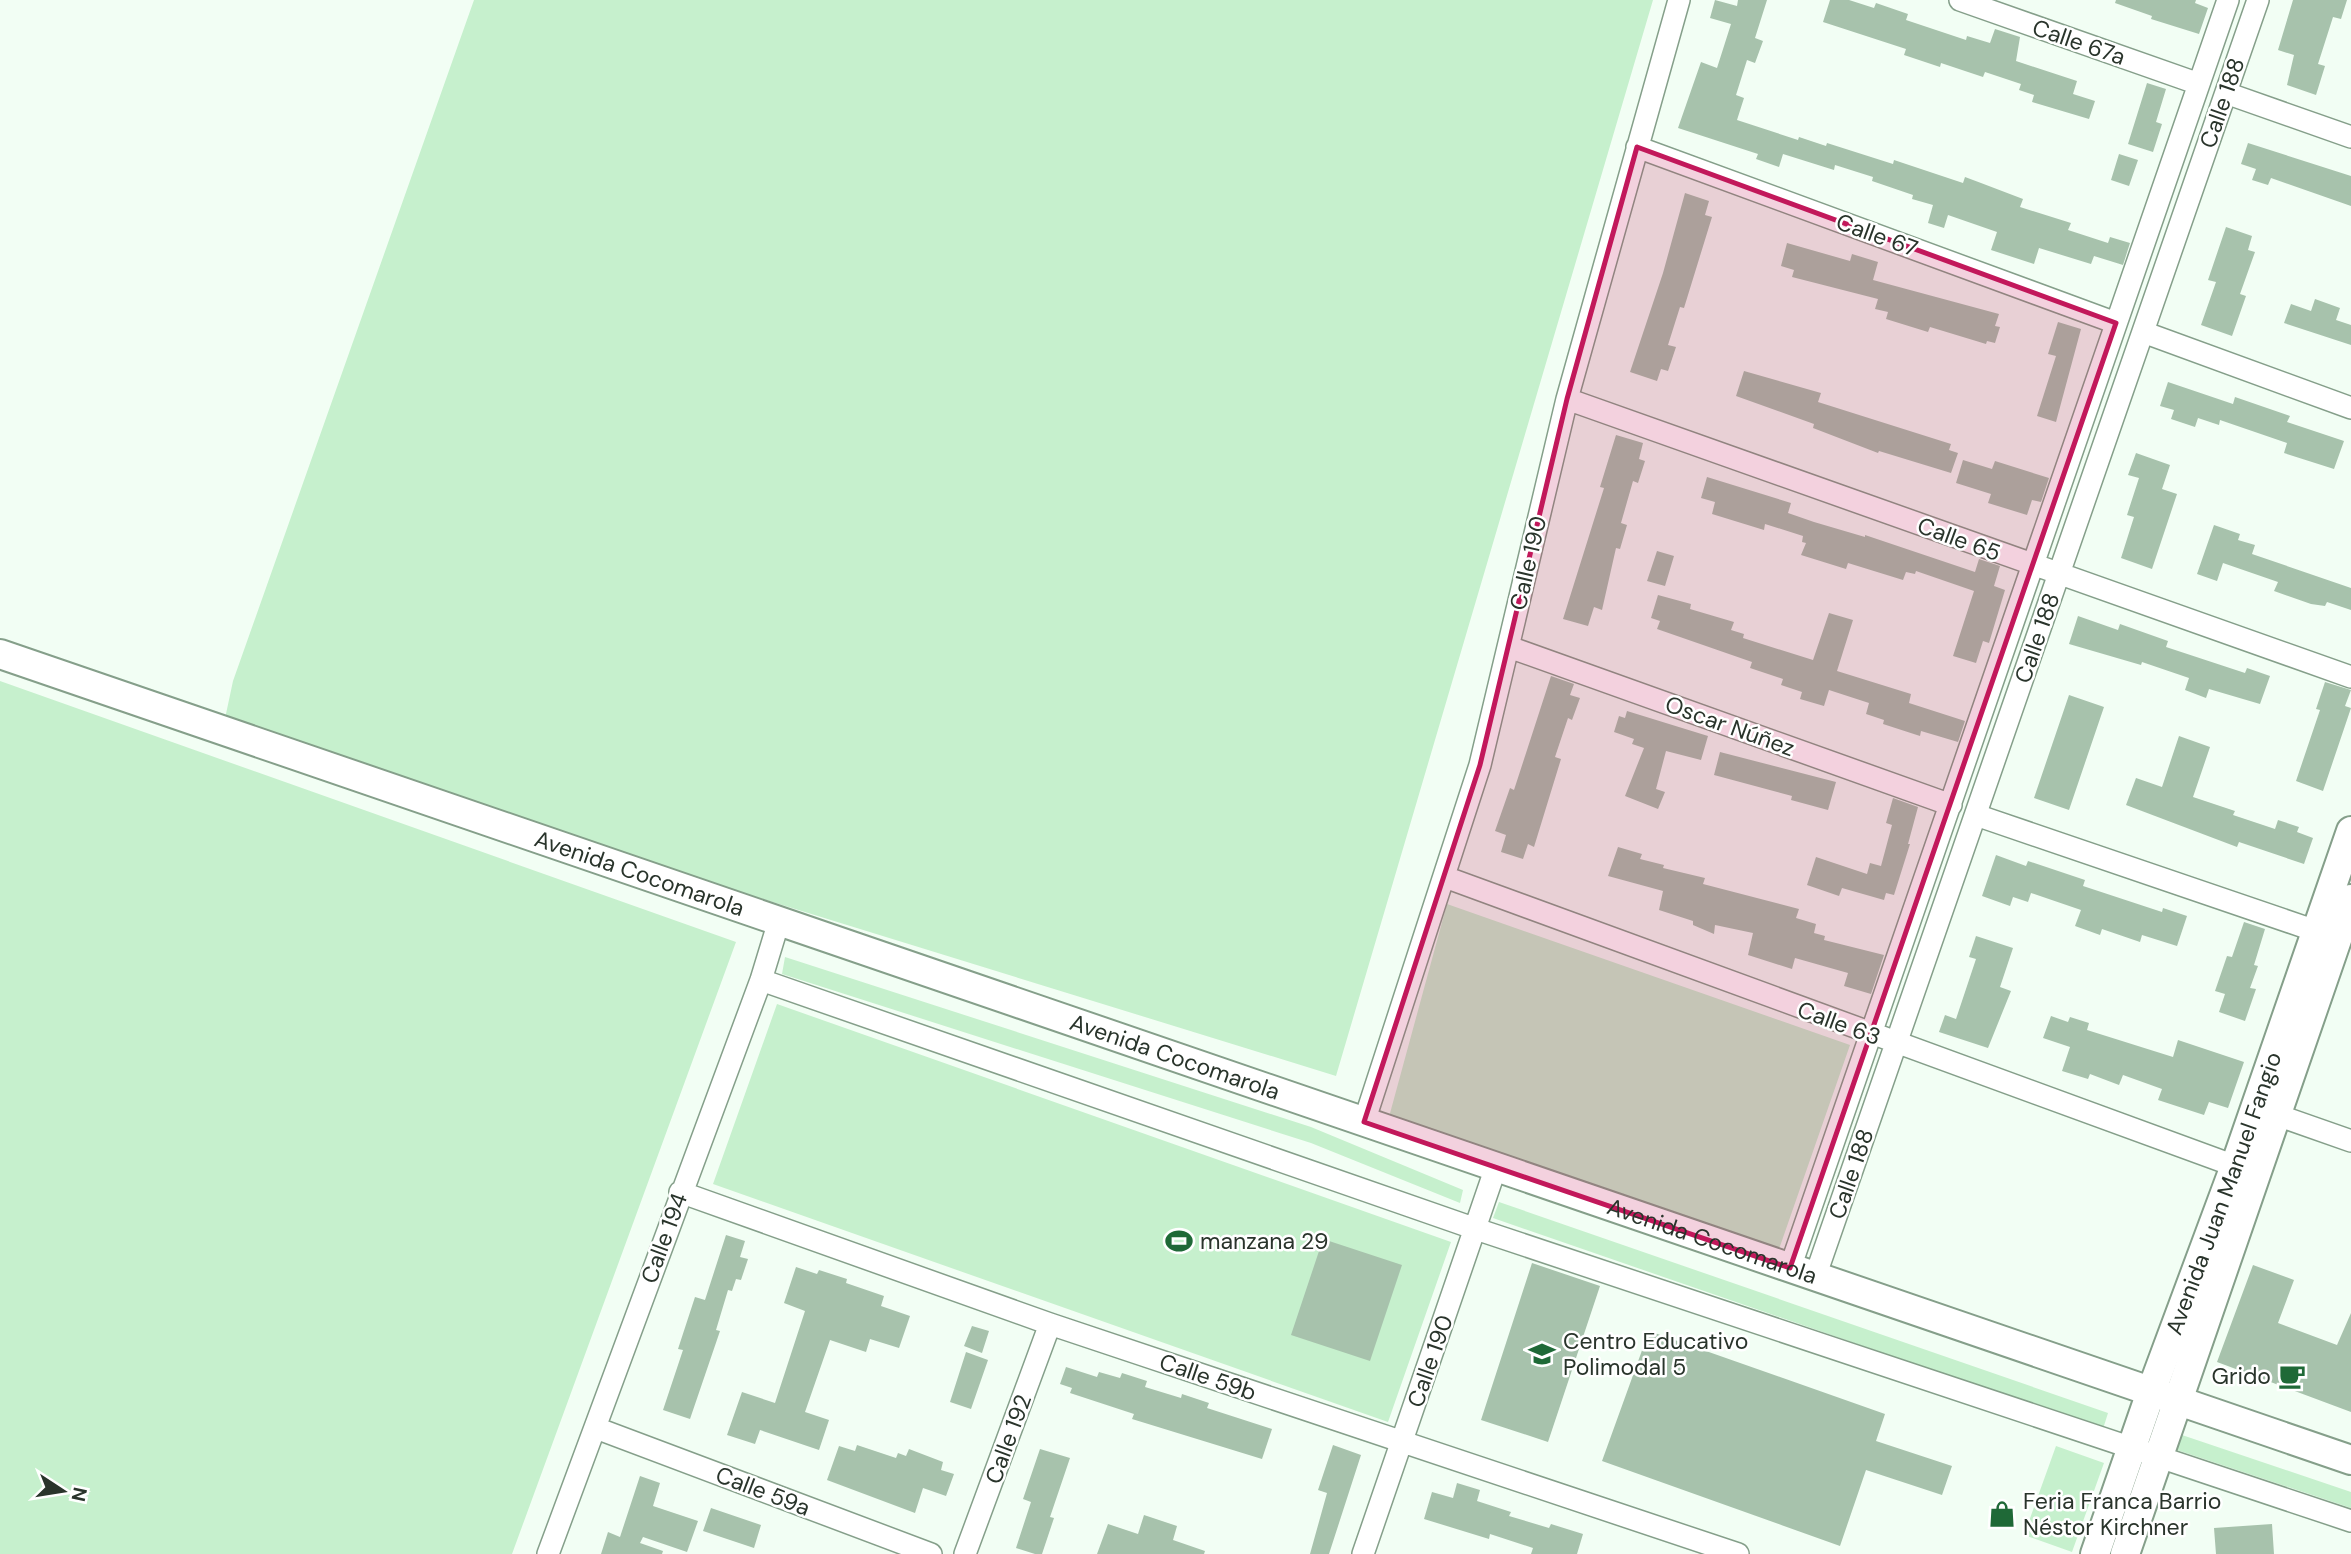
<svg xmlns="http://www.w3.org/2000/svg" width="2351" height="1554" font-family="'DM Sans',sans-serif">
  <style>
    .green { fill: #c6f0cd }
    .building { fill: #a7c2ac }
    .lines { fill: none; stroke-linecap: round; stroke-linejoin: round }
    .street-casing { stroke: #859f8a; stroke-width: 24 }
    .secondary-casing { stroke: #859f8a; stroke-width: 32 }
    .street { stroke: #fff; stroke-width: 21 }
    .secondary { stroke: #fff; stroke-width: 28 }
    .marked { fill: #c2185b; fill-opacity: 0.2; stroke: #c2185b; stroke-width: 5; stroke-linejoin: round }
    .labels { text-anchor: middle; stroke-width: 5; stroke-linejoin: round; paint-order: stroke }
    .street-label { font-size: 23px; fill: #29342b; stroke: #fff }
    .poi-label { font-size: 23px; fill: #29342b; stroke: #fff; text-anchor: start }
  </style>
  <rect width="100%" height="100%" fill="#f2fef4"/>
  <path class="green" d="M 474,0 L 1653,0 L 1336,1076 L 332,766 L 223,728 L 233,681 Z
    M 0,681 L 736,942 L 512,1554 L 0,1554 Z
    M 1447,904 L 1850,1045 L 1778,1252 L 1389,1117 Z
    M 785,957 L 1311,1127 L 1463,1190 L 1460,1203 L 1311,1143 L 782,974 Z
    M 777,1004 L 1451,1242 L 1388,1422 L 713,1184 Z
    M 1499,1202 L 2108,1413 L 2103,1429 L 1493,1218 Z
    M 2179,1434 L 2351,1492 L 2351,1508 L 2174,1449 Z
    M 2056,1446 L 2104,1463 L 2072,1552 L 2024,1535 Z"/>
  <path class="building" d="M 1715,0 L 1737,6 L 1738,0 L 1767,0 L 1755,38 L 1763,41 L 1755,63 L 1747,60 L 1736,95 L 1744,98 L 1737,120 L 1798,140 L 1799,137 L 1826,146 L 1827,143 L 1893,164 L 1894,160 L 1963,183 L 1965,177 L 1981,183 L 2023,199 L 2020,207 L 2071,223 L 2068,230 L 2108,243 L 2110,237 L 2130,243 L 2123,265 L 2094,256 L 2091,264 L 2039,248 L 2034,264 L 1991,250 L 1997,232 L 1948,215 L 1944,228 L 1928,223 L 1933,205 L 1912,199 L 1913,195 L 1872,181 L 1873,177 L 1835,165 L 1834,170 L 1783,154 L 1779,167 L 1756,159 L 1758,154 L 1678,128 L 1701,62 L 1717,68 L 1731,24 L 1710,18 Z
    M 1830,0 L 1849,0 L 1874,8 L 1876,3 L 1908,14 L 1906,20 L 1966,40 L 1967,36 L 1990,43 L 1995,29 L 2020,37 L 2016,61 L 2077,81 L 2073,94 L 2095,101 L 2089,119 L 2032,102 L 2034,95 L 2019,90 L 2021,84 L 1985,72 L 1983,77 L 1941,63 L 1940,67 L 1904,55 L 1906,49 L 1823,22 Z
    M 2116,0 L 2196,0 L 2195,3 L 2208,8 L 2199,34 L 2151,19 L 2152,16 L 2115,3 Z
    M 2293,0 L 2347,0 L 2341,19 L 2333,17 L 2318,64 L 2325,66 L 2316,95 L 2287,85 L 2294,55 L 2278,50 Z
    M 2147,83 L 2166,89 L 2156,122 L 2162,124 L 2153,152 L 2128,144 Z
    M 2248,143 L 2351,176 L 2351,206 L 2271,178 L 2268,185 L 2252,180 L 2256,169 L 2241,164 Z
    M 2119,154 L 2138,160 L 2129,186 L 2111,180 Z
    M 1685,193 L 1709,201 L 1705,215 L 1712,217 L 1684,308 L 1680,307 L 1668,345 L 1676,347 L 1668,371 L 1661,369 L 1657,381 L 1630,372 L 1663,273 Z
    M 2226,227 L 2252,236 L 2248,250 L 2255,252 L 2240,294 L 2246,296 L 2232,336 L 2201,325 L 2216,282 L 2208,280 Z
    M 1787,243 L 1850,261 L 1852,254 L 1878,262 L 1873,280 L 1999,314 L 1995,326 L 2000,327 L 1995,343 L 1987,341 L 1986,344 L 1930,327 L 1928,332 L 1886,319 L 1888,312 L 1875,309 L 1878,299 L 1792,277 L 1794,270 L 1781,266 Z
    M 2315,299 L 2340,308 L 2336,320 L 2351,325 L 2351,345 L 2284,323 L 2291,304 L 2311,311 Z
    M 2058,322 L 2081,329 L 2056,422 L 2037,416 L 2056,356 L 2048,354 Z
    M 1744,371 L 1821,393 L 1818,402 L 1951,444 L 1949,450 L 1958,453 L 1951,473 L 1879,451 L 1878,453 L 1813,428 L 1814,424 L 1736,396 Z
    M 2168,382 L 2233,404 L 2235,397 L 2290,416 L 2287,422 L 2344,441 L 2334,469 L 2284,453 L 2287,443 L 2220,420 L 2219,425 L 2198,418 L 2195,427 L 2171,419 L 2174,410 L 2160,406 Z
    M 1616,435 L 1643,443 L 1639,459 L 1645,461 L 1638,483 L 1633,481 L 1621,523 L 1627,525 L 1620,549 L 1616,548 L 1602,610 L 1594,607 L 1588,626 L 1563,619 L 1604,488 L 1600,487 Z
    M 2136,453 L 2170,465 L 2162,489 L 2177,494 L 2152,569 L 2121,558 L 2134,517 L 2127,515 L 2139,478 L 2128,475 Z
    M 1963,460 L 1992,469 L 1995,461 L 2049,478 L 2041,502 L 2032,500 L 2027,515 L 1988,503 L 1991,494 L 1956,483 Z
    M 1707,477 L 1791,503 L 1788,513 L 1814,522 L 1865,537 L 1865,535 L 1975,572 L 1979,559 L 2000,566 L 1994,586 L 2005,590 L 1989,643 L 1983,641 L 1976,663 L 1953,656 L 1974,591 L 1916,571 L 1915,574 L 1906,572 L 1903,580 L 1848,563 L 1846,569 L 1801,555 L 1806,543 L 1802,542 L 1803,536 L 1765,524 L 1764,530 L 1712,514 L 1715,502 L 1701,498 Z
    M 2214,525 L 2240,534 L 2238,540 L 2255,545 L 2252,554 L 2351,588 L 2351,610 L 2327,602 L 2325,606 L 2311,604 L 2274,591 L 2278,582 L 2223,563 L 2217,581 L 2197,574 Z
    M 1657,551 L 1674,556 L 1665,586 L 1647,581 Z
    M 1658,595 L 1691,604 L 1690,609 L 1734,622 L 1731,630 L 1744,634 L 1743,638 L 1813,660 L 1829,613 L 1853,620 L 1837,671 L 1911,694 L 1909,703 L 1965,721 L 1958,742 L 1921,731 L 1920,736 L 1883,724 L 1884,720 L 1866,714 L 1869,703 L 1829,690 L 1824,706 L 1800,699 L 1802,692 L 1781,685 L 1783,679 L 1750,668 L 1752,662 L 1657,629 L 1660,621 L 1651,618 Z
    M 2078,616 L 2118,630 L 2120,624 L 2168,641 L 2166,647 L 2245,673 L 2247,668 L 2270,676 L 2260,704 L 2209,689 L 2206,698 L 2185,690 L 2189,678 L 2142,662 L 2141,665 L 2069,644 Z
    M 1551,676 L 1574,684 L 1570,695 L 1580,698 L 1572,720 L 1568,718 L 1555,757 L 1561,759 L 1534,847 L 1528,844 L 1523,859 L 1501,852 L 1506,835 L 1495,831 L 1510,788 L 1514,790 Z
    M 2325,682 L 2351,690 L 2345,706 L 2351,708 L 2323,791 L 2296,781 L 2320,710 L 2316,709 Z
    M 2069,695 L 2104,707 L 2069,810 L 2034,798 Z
    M 1627,711 L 1708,736 L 1701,760 L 1666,751 L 1656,789 L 1665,792 L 1658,809 L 1625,796 L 1644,748 L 1632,744 L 1634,739 L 1614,732 L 1619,716 L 1625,718 Z
    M 2179,736 L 2210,747 L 2193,797 L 2235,811 L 2233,815 L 2275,829 L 2278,820 L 2299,827 L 2297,832 L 2313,838 L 2304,864 L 2239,842 L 2237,847 L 2126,805 L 2136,778 L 2162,787 Z
    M 1720,752 L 1836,782 L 1828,810 L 1791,800 L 1792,796 L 1714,775 Z
    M 1893,798 L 1918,807 L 1908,844 L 1910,844 L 1894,895 L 1886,893 L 1884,900 L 1842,888 L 1839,896 L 1807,885 L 1816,857 L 1867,874 L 1870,863 L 1881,866 L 1892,825 L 1886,823 Z
    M 1618,847 L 1642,854 L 1640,859 L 1664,865 L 1663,868 L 1705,878 L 1703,884 L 1799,909 L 1796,918 L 1816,924 L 1814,933 L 1825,936 L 1824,940 L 1884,955 L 1871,994 L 1844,986 L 1848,973 L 1795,958 L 1792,969 L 1748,955 L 1753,933 L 1715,925 L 1714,934 L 1693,925 L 1693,921 L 1659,910 L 1663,891 L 1608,876 Z
    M 1996,855 L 2026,866 L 2028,861 L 2085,880 L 2083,886 L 2162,912 L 2163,908 L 2187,916 L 2177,946 L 2142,935 L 2140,942 L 2102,929 L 2100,935 L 2075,926 L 2081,910 L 2031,893 L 2028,902 L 2013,897 L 2010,906 L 1982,896 Z
    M 2244,922 L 2265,929 L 2254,965 L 2258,966 L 2250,988 L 2256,989 L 2245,1021 L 2219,1012 L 2225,994 L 2215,991 L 2227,956 L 2232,957 Z
    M 1976,936 L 2013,948 L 2000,987 L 2011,991 L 1988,1048 L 1939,1032 L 1945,1015 L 1956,1019 L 1976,959 L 1969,957 Z
    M 2051,1016 L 2068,1022 L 2070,1017 L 2089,1023 L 2087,1030 L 2173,1057 L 2178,1040 L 2244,1062 L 2228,1108 L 2209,1102 L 2204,1115 L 2158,1100 L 2162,1089 L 2123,1075 L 2119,1085 L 2090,1074 L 2088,1079 L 2062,1071 L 2070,1047 L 2043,1038 Z
    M 726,1235 L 745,1241 L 740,1257 L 748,1259 L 741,1280 L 736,1279 L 732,1291 L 728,1290 L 716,1330 L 720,1331 L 690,1419 L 663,1410 L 683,1350 L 678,1349 L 695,1297 L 705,1300 Z
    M 1323,1239 L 1402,1265 L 1370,1361 L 1291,1335 Z
    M 1532,1263 L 1600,1286 L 1548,1442 L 1481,1420 Z
    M 2253,1265 L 2294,1280 L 2278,1323 L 2337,1345 L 2351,1313 L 2351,1412 L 2217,1362 Z
    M 796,1267 L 817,1274 L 819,1270 L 847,1279 L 846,1283 L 884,1296 L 881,1306 L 910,1316 L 899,1348 L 870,1339 L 866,1352 L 830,1340 L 805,1412 L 829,1420 L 819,1450 L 760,1430 L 755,1444 L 727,1435 L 742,1392 L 775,1403 L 805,1311 L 784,1303 Z
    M 972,1326 L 989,1331 L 982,1353 L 964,1346 Z
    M 1649,1331 L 1885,1414 L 1876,1441 L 1952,1466 L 1942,1495 L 1866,1470 L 1840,1546 L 1602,1461 Z
    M 966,1352 L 988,1360 L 971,1409 L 950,1402 Z
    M 1066,1367 L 1097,1377 L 1099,1372 L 1120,1378 L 1122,1373 L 1147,1381 L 1145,1387 L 1181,1398 L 1182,1394 L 1209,1403 L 1207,1408 L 1272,1429 L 1262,1459 L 1132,1419 L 1134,1414 L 1070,1393 L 1072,1388 L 1060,1384 Z
    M 857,1445 L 896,1458 L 898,1453 L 906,1456 L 909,1449 L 943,1462 L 941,1470 L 954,1474 L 946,1496 L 923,1488 L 915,1513 L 827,1480 L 839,1446 L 855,1451 Z
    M 1333,1445 L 1361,1455 L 1329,1554 L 1310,1554 L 1327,1493 L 1318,1490 Z
    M 1040,1449 L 1070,1458 L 1050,1517 L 1054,1518 L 1042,1554 L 1035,1554 L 1016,1548 L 1031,1502 L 1023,1499 Z
    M 640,1476 L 660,1483 L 653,1506 L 698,1521 L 687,1552 L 643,1537 L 640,1543 L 663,1551 L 662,1554 L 601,1554 L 608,1532 L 620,1537 Z
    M 1457,1483 L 1480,1490 L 1477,1501 L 1511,1512 L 1509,1516 L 1549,1528 L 1551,1524 L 1583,1534 L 1577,1554 L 1531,1554 L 1533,1548 L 1490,1534 L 1489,1539 L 1424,1519 L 1432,1492 L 1453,1498 Z
    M 711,1508 L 761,1525 L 754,1548 L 703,1531 Z
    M 1144,1515 L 1177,1526 L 1173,1540 L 1205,1551 L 1204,1554 L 1097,1554 L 1108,1524 L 1138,1534 Z
    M 2272,1524 L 2274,1554 L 2216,1554 L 2214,1528 Z"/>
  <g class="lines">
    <defs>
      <path id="street" d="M 1960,0 L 2199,84
        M 2226,93 L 2351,137
        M 1637,147 L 2116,323
        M 2143,332 L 2351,408
        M 1567,399 L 2351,677
        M 1509,647 L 1951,805
        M 1976,815 L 2316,931
        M 1445,877 L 2235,1166
        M 761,980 L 1476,1229 L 2351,1521
        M 2277,1115 L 2351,1141
        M 1364,1122 L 1480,765 L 1567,399 L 1679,0
        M 680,1192 L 1050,1324 L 1738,1554
        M 1790,1268 L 2228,0
        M 1815,1277 L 2258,0
        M 596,1428 L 931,1554
        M 548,1554 L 761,980 L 779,921
        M 965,1554 L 1050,1324
        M 1363,1554 L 1496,1167"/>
      <g id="secondary">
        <path id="s1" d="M 0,654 L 2351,1460"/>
        <path id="s2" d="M 2095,1554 L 2151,1392 L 2235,1166 L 2351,831"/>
        <path d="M 2125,1554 L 2351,899"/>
      </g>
    </defs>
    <use href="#street" class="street-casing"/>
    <use href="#secondary" class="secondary-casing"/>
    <use href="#street" class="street"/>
    <use href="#secondary" class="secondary"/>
  </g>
  <path class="marked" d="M 1637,147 L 2116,323 L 1790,1268 L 1364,1122 L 1480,765 L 1567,399 Z"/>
  <defs>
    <symbol id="stadium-bare" viewBox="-9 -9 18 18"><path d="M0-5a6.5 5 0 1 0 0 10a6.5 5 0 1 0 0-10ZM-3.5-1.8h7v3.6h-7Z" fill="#1f6937" stroke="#fff" stroke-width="2.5" paint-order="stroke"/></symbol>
    <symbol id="school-bare" viewBox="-9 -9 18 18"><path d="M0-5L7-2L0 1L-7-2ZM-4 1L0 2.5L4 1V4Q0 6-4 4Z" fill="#1f6937" stroke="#fff" stroke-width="2.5" paint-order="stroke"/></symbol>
    <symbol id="cafe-bare" viewBox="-9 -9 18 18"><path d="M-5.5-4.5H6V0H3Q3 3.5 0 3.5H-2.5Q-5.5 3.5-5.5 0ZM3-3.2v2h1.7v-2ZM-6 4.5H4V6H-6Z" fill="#1f6937" stroke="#fff" stroke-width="2.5" paint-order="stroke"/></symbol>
    <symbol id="shop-bare" viewBox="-9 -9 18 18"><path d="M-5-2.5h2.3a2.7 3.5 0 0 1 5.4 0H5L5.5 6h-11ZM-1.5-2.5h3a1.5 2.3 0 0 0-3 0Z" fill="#1f6937" stroke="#fff" stroke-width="2.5" paint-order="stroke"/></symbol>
  </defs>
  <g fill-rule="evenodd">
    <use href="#stadium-bare" x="1160" y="1222" width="38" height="38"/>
    <use href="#school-bare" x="1523" y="1335" width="38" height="38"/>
    <use href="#cafe-bare" x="2273" y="1357" width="38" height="38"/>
    <use href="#shop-bare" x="1983" y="1495" width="38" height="38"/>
  </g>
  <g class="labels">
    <g class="street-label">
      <text transform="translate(2079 42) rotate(19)" y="8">Calle 67a</text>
      <text transform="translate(2222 103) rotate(-71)" y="8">Calle 188</text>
      <text transform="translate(1877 235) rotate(20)" y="8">Calle 67</text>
      <text transform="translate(1959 539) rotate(20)" y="8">Calle 65</text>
      <text transform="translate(1528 563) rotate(-77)" y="8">Calle 190</text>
      <text transform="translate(2037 638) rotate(-71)" y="8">Calle 188</text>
      <text transform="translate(1730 726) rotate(20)" y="8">Oscar Núñez</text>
      <text dy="8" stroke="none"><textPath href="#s1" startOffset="676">Avenida Cocomarola</textPath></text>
      <text transform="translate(1839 1023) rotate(20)" y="8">Calle 63</text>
      <text dy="8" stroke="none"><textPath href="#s1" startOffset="1242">Avenida Cocomarola</textPath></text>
      <text transform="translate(1851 1174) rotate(-71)" y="8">Calle 188</text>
      <text dy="8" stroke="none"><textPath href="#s2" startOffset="383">Avenida Juan Manuel Fangio</textPath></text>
      <text transform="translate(664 1238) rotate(-70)" y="8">Calle 194</text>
      <text dy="8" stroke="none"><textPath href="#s1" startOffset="1810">Avenida Cocomarola</textPath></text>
      <text transform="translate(1430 1361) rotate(-71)" y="8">Calle 190</text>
      <text transform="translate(1208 1377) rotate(19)" y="8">Calle 59b</text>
      <text transform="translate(1008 1439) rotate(-70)" y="8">Calle 192</text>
      <text transform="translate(763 1491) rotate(21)" y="8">Calle 59a</text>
    </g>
    <g class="poi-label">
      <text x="1200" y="1249">manzana 29</text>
      <text x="1563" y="1349">Centro Educativo<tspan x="1563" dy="26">Polimodal 5</tspan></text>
      <text x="2271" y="1384" text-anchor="end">Grido</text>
      <text x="2023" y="1509">Feria Franca Barrio<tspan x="2023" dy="26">Néstor Kirchner</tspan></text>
    </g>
  </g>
  <g transform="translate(63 1491) rotate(102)" stroke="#ffffff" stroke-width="5" paint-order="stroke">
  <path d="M0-5L12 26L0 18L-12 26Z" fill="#29342b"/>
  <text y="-10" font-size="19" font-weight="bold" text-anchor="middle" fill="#29342b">N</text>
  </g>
</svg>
